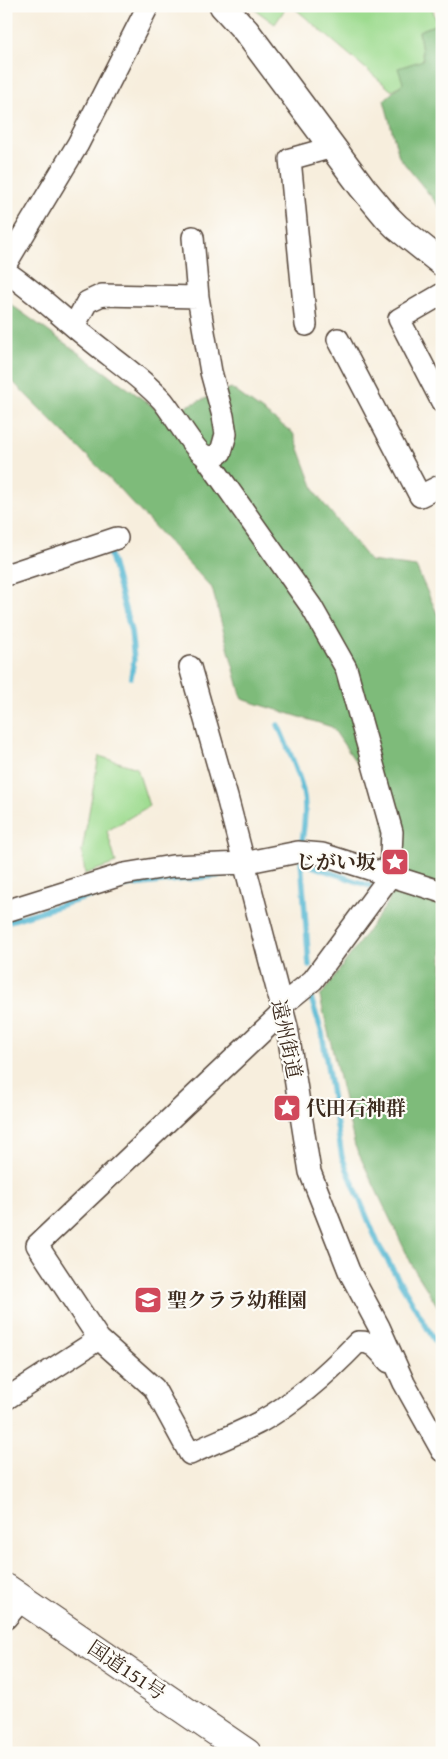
<svg xmlns="http://www.w3.org/2000/svg" width="448" height="1759" font-family="'Gentium Book Plus','Noto Serif JP',serif">
  <style>
    .green { fill: #9ddb8f; stroke: #6c8256 }
    .forest { fill: #7ebb7a; stroke: #5c724c }
    .lines { fill: none; stroke-linecap: round; stroke-linejoin: round }
    .stream { stroke: #54b7d2; stroke-width: 5.5 }
    .minor-casing { stroke: #57473b; stroke-width: 24 }
    .tertiary-casing { stroke: #57473b; stroke-width: 29 }
    .trunk-casing { stroke: #57473b; stroke-width: 30 }
    .minor { stroke: #fff; stroke-width: 21 }
    .tertiary { stroke: #fff; stroke-width: 26 }
    .trunk { stroke: #fff; stroke-width: 28 }
    .labels { text-anchor: middle; stroke-width: 4.5; stroke-linejoin: round; paint-order: stroke }
    .poi-label { font-size: 20px; font-weight: bold; fill: #3b2a1e; stroke: #fdfcf7; text-anchor: start }
    .street-label { font-size: 20px; fill: #3b2a1e; stroke: #fdfcf7 }
  </style>
  <rect width="100%" height="100%" fill="#fdfcf7"/>
  <filter id="ink" filterUnits="userSpaceOnUse"><feTurbulence type="fractalNoise" baseFrequency=".02" numOctaves="2"/><feDisplacementMap in="SourceGraphic" scale="10" xChannelSelector="R" yChannelSelector="G"/><feConvolveMatrix kernelMatrix="1 2 1 2 8 2 1 2 1" color-interpolation-filters="sRGB"/></filter>
  <filter id="wash" filterUnits="userSpaceOnUse"><feTurbulence type="fractalNoise" baseFrequency=".0096" numOctaves="4" result="noise"/><feDisplacementMap in="SourceGraphic" scale="20" xChannelSelector="R" yChannelSelector="G"/><feGaussianBlur stdDeviation="1.12" result="paint"/><feColorMatrix in="noise" values="0 0 0 0 0 0 0 0 0 0 0 0 0 0 0 0 0 1.4 0 .05"/><feComposite in="paint" operator="in"/></filter>
  <g filter="url(#wash)">
    <rect width="100%" height="100%" fill="#f7eedd"/>
    <path class="green" d="M 250,6 L 287,6 L 275,24 Z
      M 292,6 L 433,6 L 432,7 L 437,24 L 419,31 L 423,60 L 403,83 L 392,91 Z
      M 99,756 L 137,768 L 149,806 L 107,831 L 116,863 L 85,874 L 82,851 Z"/>
    <path class="forest" d="M 437,24 L 442,26 L 442,210 L 399,157 L 384,100 L 403,83 L 398,68 L 423,60 L 419,31 Z
      M 6,301 L 165,415 L 231,388 L 293,433 L 316,494 L 370,561 L 416,567 L 442,624 L 442,1313 L 414,1269 L 355,1146 L 320,997 L 389,901 L 383,802 L 332,727 L 242,699 L 212,588 L 106,475 L 6,375 Z"/>
    <g class="lines">
      <path class="stream" d="M 108,548 L 131,631 L 134,659 L 131,677
        M 278,725 C 287,746 298,769 303,791 C 307,807 304,826 302,842
        M 301,859 L 309,966
        M 306,864 L 370,886
        M 6,922 L 124,886 L 233,874
        M 311,998 L 322,1033 L 342,1157 L 379,1246 L 442,1353"/>
    </g>
  </g>
  <g filter="url(#ink)">
    <g class="lines">
      <defs>
        <path id="minor" d="M 6,267 L 7,262 L 78,144 L 148,6
          M 6,272 C 36,292 61,317 89,339 C 113,359 141,377 162,400 C 172,411 195,453 206,456 C 208,457 211,457 213,457 L 221,452 L 226,434 L 223,416 L 211,372 L 198,297 L 193,237
          M 442,294 L 399,319 L 442,402
          M 306,325 L 290,159 L 333,147
          M 74,326 L 87,302 L 102,295 L 198,297
          M 338,339 L 420,496 L 442,485
          M 205,456 L 311,606 L 346,668 L 392,832 L 390,876 L 313,980 L 281,1006
          M 9,574 L 117,538
          M 190,667 L 227,797 L 287,1027 L 310,1172 L 349,1271 L 379,1327 L 404,1383 L 442,1451
          M 6,911 L 124,874 L 172,866 L 243,863 L 298,852 L 322,854 L 442,892
          M 99,1339 L 37,1245 L 283,1012
          M 6,1399 L 99,1339 L 154,1388 L 190,1454 C 213,1443 237,1434 260,1422 C 296,1402 329,1372 358,1342 C 374,1341 379,1351 389,1362
          M 6,1618 L 22,1599"/>
        <path id="tertiary" d="M 223,6 L 246,31 L 362,187 L 387,217 L 397,227 L 442,263"/>
        <path id="trunk" d="M 6,1588 L 247,1753"/>
      </defs>
      <use href="#minor" class="minor-casing"/>
      <use href="#tertiary" class="tertiary-casing"/>
      <use href="#trunk" class="trunk-casing"/>
      <use href="#minor" class="minor"/>
      <use href="#tertiary" class="tertiary"/>
      <use href="#trunk" class="trunk"/>
    </g>
  </g>
  <defs>
    <symbol id="sight-square" viewBox="-11 -11 22 22"><rect x="-9" y="-9" width="18" height="18" rx="4" fill="#d1495b" stroke="#fdfcf7"/><path d="M0-6L1.8-2.2L6-1.7L2.9 1.2L3.7 5.4L0 3.3L-3.7 5.4L-2.9 1.2L-6-1.7L-1.8-2.2Z" fill="#fff"/></symbol>
    <symbol id="school-square" viewBox="-11 -11 22 22"><rect x="-9" y="-9" width="18" height="18" rx="4" fill="#d1495b" stroke="#fdfcf7"/><path d="M0-5L7-2L0 1L-7-2ZM-4 1L0 2.5L4 1V4Q0 6-4 4Z" fill="#fff"/></symbol>
  </defs>
  <g fill-rule="evenodd">
    <use href="#sight-square" x="379" y="846" width="32" height="32"/>
    <use href="#sight-square" x="271" y="1092" width="32" height="32"/>
    <use href="#school-square" x="132" y="1284" width="32" height="32"/>
  </g>
  <g class="labels">
    <g class="poi-label">
      <text x="376" y="869" text-anchor="end">じがい坂</text>
      <text x="306" y="1115">代田石神群</text>
      <text x="167" y="1307">聖クララ幼稚園</text>
    </g>
    <g class="street-label">
      <text transform="translate(287 1039) rotate(78)" y="7">遠州街道</text>
      <text transform="translate(127 1670) rotate(34)" y="7">国道151号</text>
    </g>
  </g>
  <rect width="448" height="1759" fill="none" stroke="#fdfcf7" stroke-width="25"/>
</svg>
